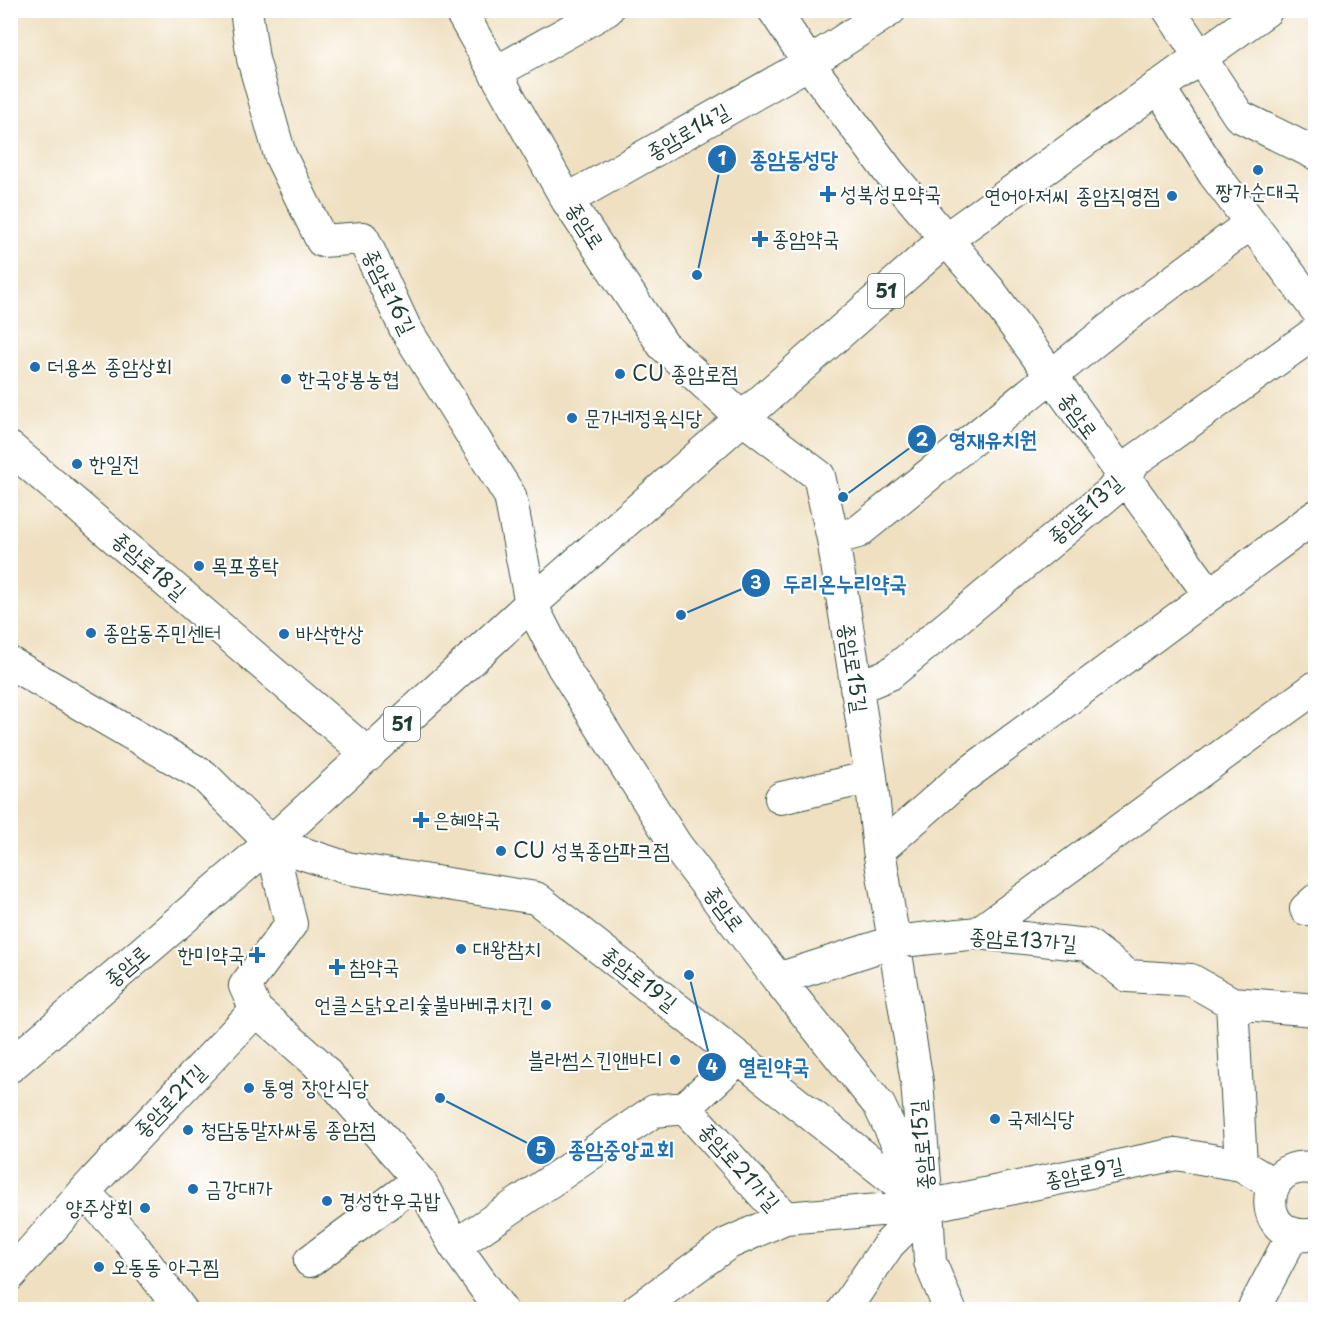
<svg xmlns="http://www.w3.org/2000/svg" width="1326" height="1320" font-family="'Playpen Sans','Poor Story',sans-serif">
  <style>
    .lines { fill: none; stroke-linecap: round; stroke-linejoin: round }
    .minor-casing { stroke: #3e5549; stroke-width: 34 }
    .primary-casing { stroke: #3e5549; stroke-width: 35 }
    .minor { stroke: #fff; stroke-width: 32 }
    .primary { stroke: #fff; stroke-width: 33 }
    .poi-dot { fill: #1f6fb2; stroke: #fff; stroke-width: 2 }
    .labels { text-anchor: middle; stroke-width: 4.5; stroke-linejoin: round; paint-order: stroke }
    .shield { fill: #fff; stroke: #627771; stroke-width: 1.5 }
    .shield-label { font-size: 20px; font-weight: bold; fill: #1f3d34 }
    .street-label { font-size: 21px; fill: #1f3d34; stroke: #fff }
    .poi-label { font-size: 21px; fill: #1f3d34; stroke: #fff; text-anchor: start }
    .leader { fill: none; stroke: #1f6fb2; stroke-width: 2 }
    .callout-dot { fill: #1f6fb2; stroke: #fff; stroke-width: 2 }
    .mark-label { font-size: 18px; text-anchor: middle; font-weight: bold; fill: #fff }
    .callout-label { font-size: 22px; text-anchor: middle; font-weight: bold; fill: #1f6fb2; stroke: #fff; stroke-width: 4.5; stroke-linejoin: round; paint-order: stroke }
  </style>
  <rect width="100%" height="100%" fill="#fff"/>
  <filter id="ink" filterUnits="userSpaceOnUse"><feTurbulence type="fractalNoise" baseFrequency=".0167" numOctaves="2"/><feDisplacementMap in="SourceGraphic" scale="12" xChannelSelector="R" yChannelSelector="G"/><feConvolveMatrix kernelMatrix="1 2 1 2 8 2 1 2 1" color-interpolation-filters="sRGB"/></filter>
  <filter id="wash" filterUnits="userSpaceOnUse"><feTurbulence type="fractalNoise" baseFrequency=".008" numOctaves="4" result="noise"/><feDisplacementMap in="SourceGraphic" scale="24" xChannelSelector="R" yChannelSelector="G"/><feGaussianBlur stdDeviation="1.35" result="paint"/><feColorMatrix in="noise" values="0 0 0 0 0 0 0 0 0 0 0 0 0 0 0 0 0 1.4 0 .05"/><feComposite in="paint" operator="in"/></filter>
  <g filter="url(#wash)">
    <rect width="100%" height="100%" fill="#efe0c1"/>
  </g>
  <g filter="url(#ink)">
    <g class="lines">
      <defs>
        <path id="minor" d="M 246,10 L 253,59 L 280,155 L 322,241 L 363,238 L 405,328 L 510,496 L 531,604 L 563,667 L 676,845 L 778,979 L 879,1105 L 919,1189
          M 460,10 L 567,200 L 663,345 L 742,418 L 819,476 L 833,539 L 871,777 L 879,850 L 917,1082 L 927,1206 L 930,1262 L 950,1310
          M 774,10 L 817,75 L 889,172 L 990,291 L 1209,594
          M 1169,10 L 1239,116 L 1316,154
          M 495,73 L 607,10
          M 1158,86 L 1214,174 L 1316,309
          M 567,200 L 809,63 L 890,10
          M 10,448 L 369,755
          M 833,539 L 858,532 L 1112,327 L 1251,223
          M 10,663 L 204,776 L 271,843 L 347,868 L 536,898 L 922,1202
          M 856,688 L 890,674 L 1111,492 L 1136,460 L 1316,332
          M 781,798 L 871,777
          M 271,843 L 291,924 L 245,986 L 256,1010 L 317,1063 L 419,1180 L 455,1246 L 501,1310
          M 879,850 L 959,780 L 1316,516
          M 1306,909 L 1316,900
          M 978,933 L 1316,687
          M 778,979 L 893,942 L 978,933 L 1088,945 L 1128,976 L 1191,980 L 1232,1003 L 1316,1010
          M 1232,1003 L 1241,1165
          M 685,1108 L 739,1058
          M 1316,1169 C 1256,1155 1254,1247 1316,1234
          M 84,1192 L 128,1239 L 181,1310
          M 455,1246 L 654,1111 L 685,1108 L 785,1218
          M 310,1261 L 419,1180
          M 10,1275 L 95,1180 L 256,1010
          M 637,1310 L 727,1244 L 785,1218 L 927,1206 L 1176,1154 L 1241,1165 L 1273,1184
          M 844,1310 L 889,1244 L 927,1206
          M 1253,1310 L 1293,1234"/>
        <path id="primary" d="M 10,1066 L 271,843 L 531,604 L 945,240 L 1266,10"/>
      </defs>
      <use href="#minor" class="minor-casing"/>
      <use href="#primary" class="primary-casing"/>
      <use href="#minor" class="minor"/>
      <use href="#primary" class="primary"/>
    </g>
  </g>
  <g class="poi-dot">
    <circle cx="1258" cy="170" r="6"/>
    <path d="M825 185h6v6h6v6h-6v6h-6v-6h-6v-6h6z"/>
    <circle cx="1172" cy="196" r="6"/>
    <path d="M757 230h6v6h6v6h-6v6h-6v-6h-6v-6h6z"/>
    <circle cx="35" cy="367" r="6"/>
    <circle cx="620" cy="374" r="6"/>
    <circle cx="286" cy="379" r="6"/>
    <circle cx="572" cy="418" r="6"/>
    <circle cx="77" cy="464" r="6"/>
    <circle cx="199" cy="566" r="6"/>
    <circle cx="91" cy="633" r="6"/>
    <circle cx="284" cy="634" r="6"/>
    <path d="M418 811h6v6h6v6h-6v6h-6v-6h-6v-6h6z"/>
    <circle cx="501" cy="851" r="6"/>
    <circle cx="461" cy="949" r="6"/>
    <path d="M254 946h6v6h6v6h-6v6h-6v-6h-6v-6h6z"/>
    <path d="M334 958h6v6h6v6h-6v6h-6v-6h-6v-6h6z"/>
    <circle cx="546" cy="1005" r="6"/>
    <circle cx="675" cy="1060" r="6"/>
    <circle cx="249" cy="1088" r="6"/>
    <circle cx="995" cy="1119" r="6"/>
    <circle cx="188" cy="1130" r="6"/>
    <circle cx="193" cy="1189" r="6"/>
    <circle cx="327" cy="1201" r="6"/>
    <circle cx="145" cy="1208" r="6"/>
    <circle cx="99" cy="1267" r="6"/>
  </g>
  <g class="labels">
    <g class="shield">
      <rect x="868" y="274" width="36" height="34" rx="4.5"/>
      <rect x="384" y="707" width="36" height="34" rx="4.5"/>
    </g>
    <g class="shield-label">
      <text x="886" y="298">51</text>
      <text x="402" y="731">51</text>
    </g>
    <g class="street-label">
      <text transform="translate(688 132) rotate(-30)" y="7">종암로14길</text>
      <text transform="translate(585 226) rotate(57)" y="7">종암로</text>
      <text transform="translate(389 292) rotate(64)" y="7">종암로16길</text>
      <text transform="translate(1078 416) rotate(54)" y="7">종암로</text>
      <text transform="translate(1085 510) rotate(-42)" y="7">종암로13길</text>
      <text transform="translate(149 566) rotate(41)" y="7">종암로18길</text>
      <text transform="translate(853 668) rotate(81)" y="7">종암로15길</text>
      <text transform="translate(724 909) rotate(53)" y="7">종암로</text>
      <text transform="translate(1023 940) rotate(4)" y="7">종암로13가길</text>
      <text transform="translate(127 966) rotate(-41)" y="7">종암로</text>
      <text transform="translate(639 979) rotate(38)" y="7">종암로19길</text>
      <text transform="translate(170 1101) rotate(-46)" y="7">종암로21길</text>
      <text transform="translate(922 1145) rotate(-95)" y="7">종암로15길</text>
      <text transform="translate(739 1167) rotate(48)" y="7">종암로21가길</text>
      <text transform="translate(1084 1173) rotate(-12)" y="7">종암로9길</text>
    </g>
    <g class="poi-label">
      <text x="1258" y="199" text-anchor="middle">짱가순대국</text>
      <text x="840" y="201">성북성모약국</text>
      <text x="1160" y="203" text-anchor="end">연어아저씨 종암직영점</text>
      <text x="772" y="246">종암약국</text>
      <text x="47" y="374">더용쓰 종암상회</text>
      <text x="632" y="381">CU 종암로점</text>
      <text x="298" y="386">한국양봉농협</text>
      <text x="584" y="425">문가네정육식당</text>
      <text x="89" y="471">한일전</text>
      <text x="211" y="573">목포홍탁</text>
      <text x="103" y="640">종암동주민센터</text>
      <text x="296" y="641">바삭한상</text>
      <text x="433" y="827">은혜약국</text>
      <text x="513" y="858">CU 성북종암파크점</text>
      <text x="473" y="956">대왕참치</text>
      <text x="245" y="962" text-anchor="end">한미약국</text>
      <text x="349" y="974">참약국</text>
      <text x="534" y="1012" text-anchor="end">언클스닭오리숯불바베큐치킨</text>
      <text x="663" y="1067" text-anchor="end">블라썸스킨앤바디</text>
      <text x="261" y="1095">통영 장안식당</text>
      <text x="1007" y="1126">국제식당</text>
      <text x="200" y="1137">청담동말자싸롱 종암점</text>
      <text x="205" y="1196">금강대가</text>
      <text x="339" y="1208">경성한우국밥</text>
      <text x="133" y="1215" text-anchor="end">양주상회</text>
      <text x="111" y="1274">오동동 아구찜</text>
    </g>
  </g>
  <path class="leader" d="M697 275L722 159M843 497L922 439M681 615L756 583M689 975L712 1067M440 1098L541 1150"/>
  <g class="callout-dot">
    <circle cx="697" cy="275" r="6"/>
    <circle cx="843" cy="497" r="6"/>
    <circle cx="681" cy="615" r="6"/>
    <circle cx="689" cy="975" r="6"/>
    <circle cx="440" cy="1098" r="6"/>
    <circle cx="722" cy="159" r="15"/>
    <circle cx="922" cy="439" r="15"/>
    <circle cx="756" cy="583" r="15"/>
    <circle cx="712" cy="1067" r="15"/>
    <circle cx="541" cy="1150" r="15"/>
  </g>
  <g class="mark-label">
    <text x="722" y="165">1</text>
    <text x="922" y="446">2</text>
    <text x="756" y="589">3</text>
    <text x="712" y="1073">4</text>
    <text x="541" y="1156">5</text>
  </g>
  <g class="callout-label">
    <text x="794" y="167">종암동성당</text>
    <text x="993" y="447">영재유치원</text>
    <text x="845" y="591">두리온누리약국</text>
    <text x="774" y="1074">열린약국</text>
    <text x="621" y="1157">종암중앙교회</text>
  </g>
  <rect width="1326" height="1320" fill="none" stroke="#fff" stroke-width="36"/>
</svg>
